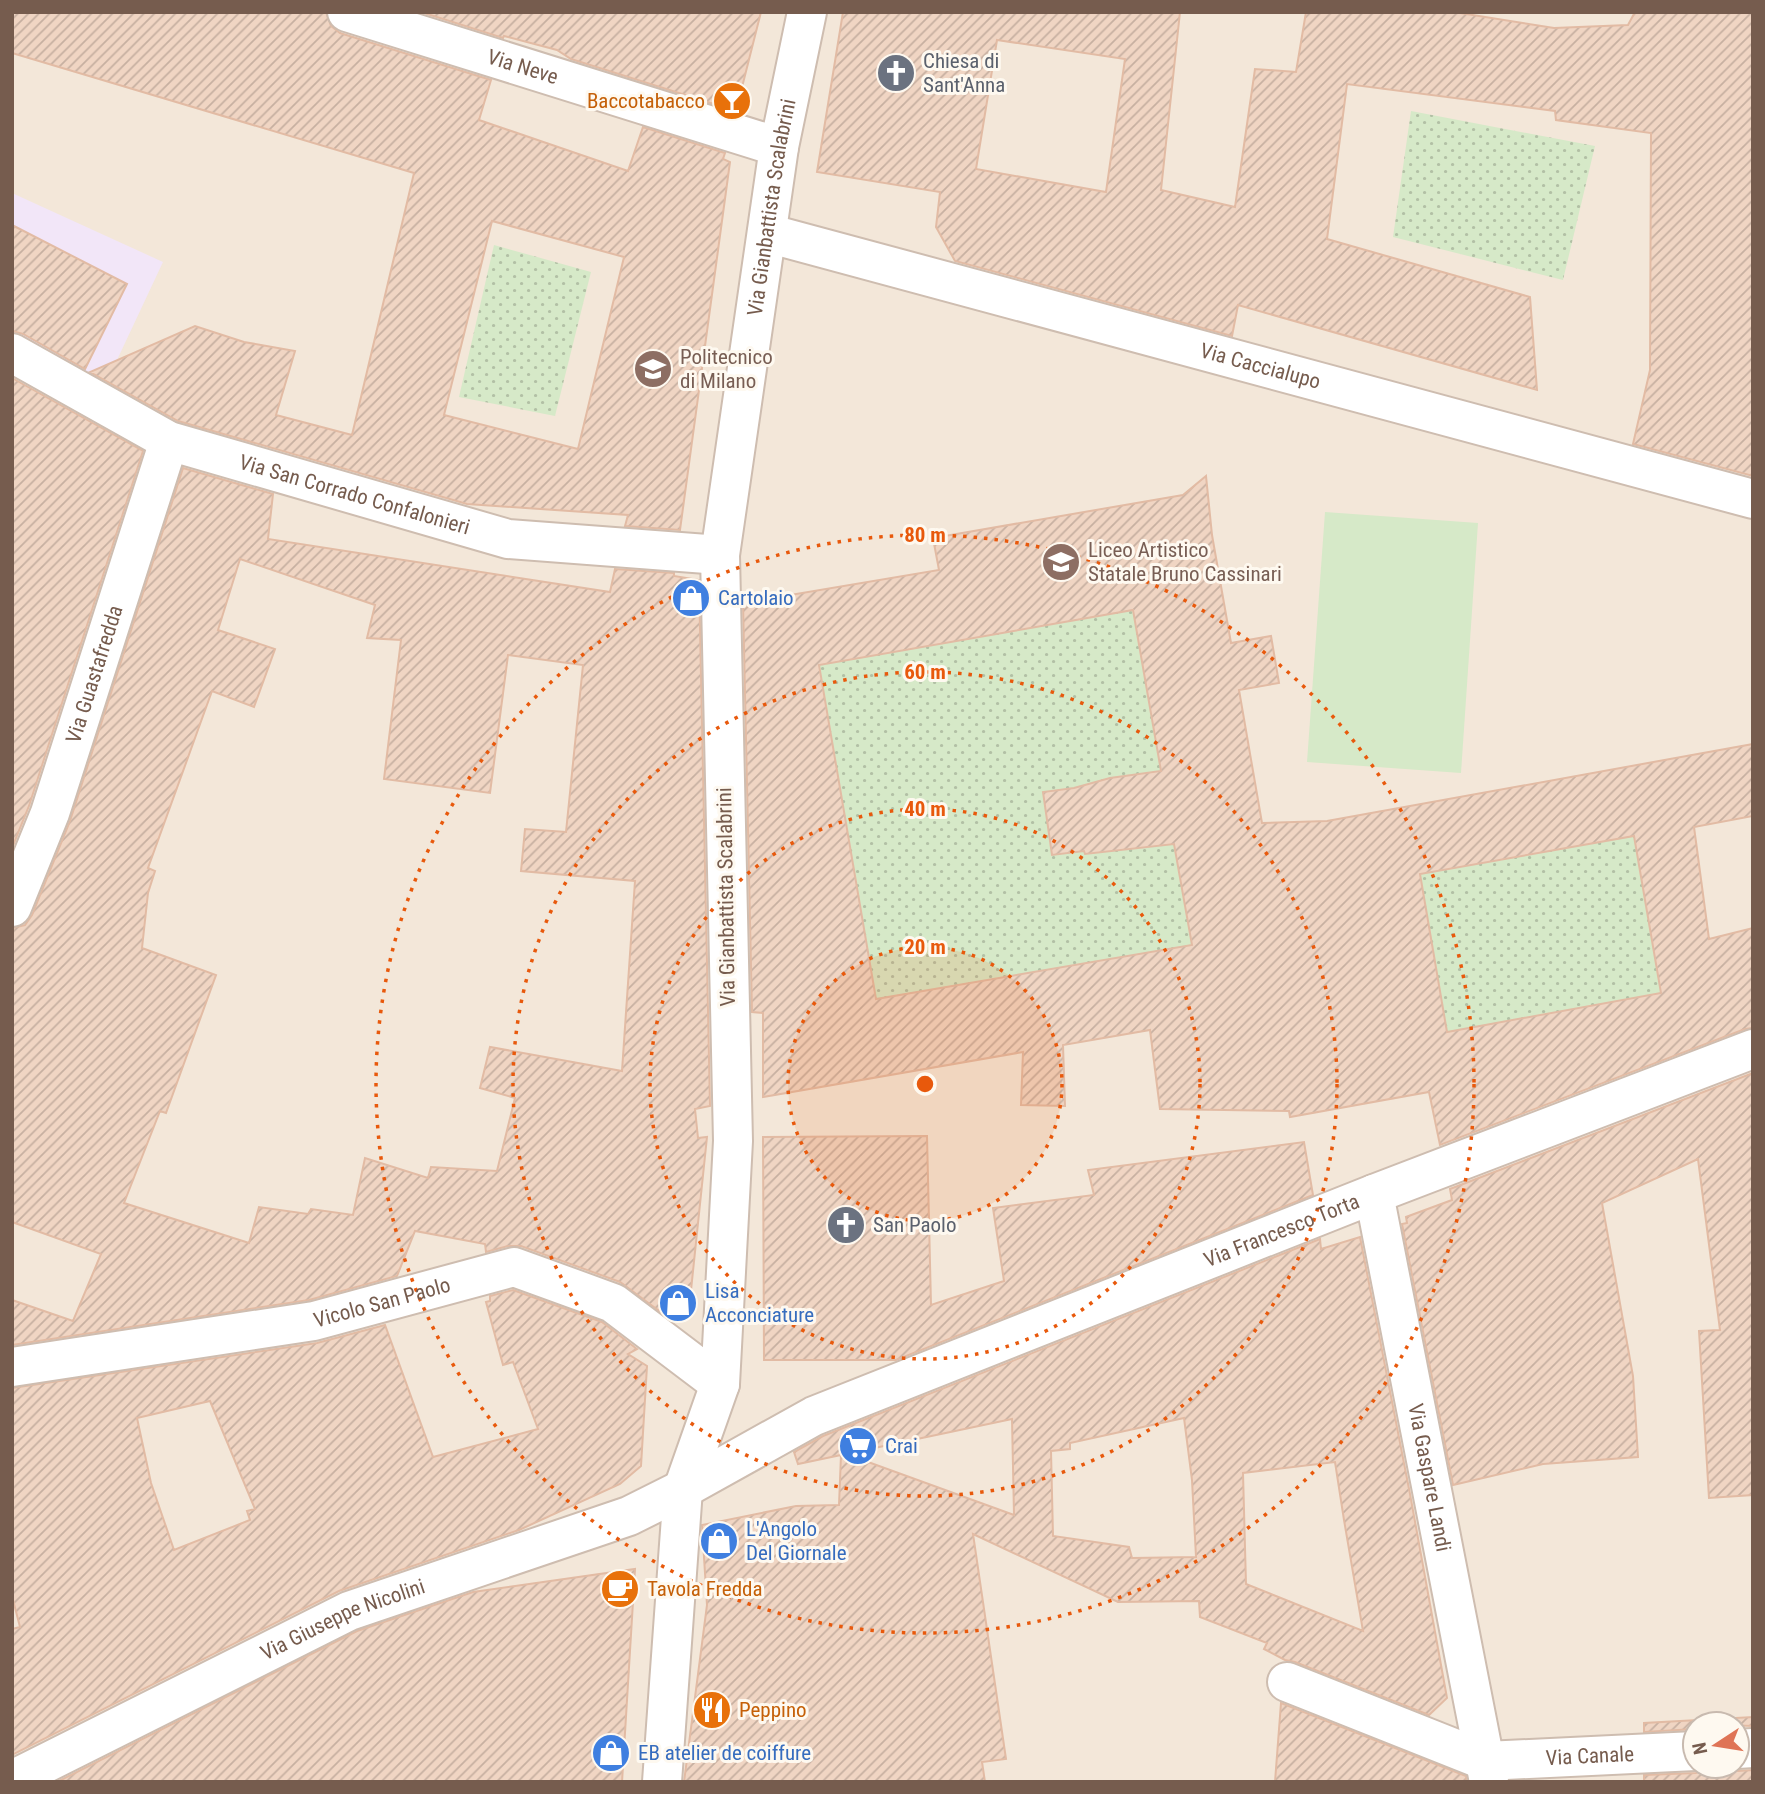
<svg xmlns="http://www.w3.org/2000/svg" width="1765" height="1794" font-family="'Roboto Condensed',sans-serif">
  <style>
    .residential { fill: #f3e7d9; fill-rule: evenodd }
    .education { fill: #f2e6f8 }
    .green { fill: url(#green-dots) }
    .pitch { fill: #d6e9c8 }
    .building { fill: url(#building-hatch); stroke: #e2bba4; stroke-width: 2; fill-rule: evenodd }
    .lines { fill: none; stroke-linecap: round; stroke-linejoin: round }
    .minor-casing { stroke: #cebdb0; stroke-width: 42 }
    .minor { stroke: #fff; stroke-width: 38 }
    .ring { fill: none; stroke: #e8590c; stroke-width: 3.5; stroke-dasharray: 3.5 7 }
    .labels { text-anchor: middle; stroke-width: 6; stroke-linejoin: round; paint-order: stroke }
    .worship-label { font-size: 21px; fill: #5b616d; stroke: #fef9f0; text-anchor: start }
    .street-label { font-size: 21px; fill: #765c4e; stroke: #fef9f0 }
    .food-label { font-size: 21px; fill: #c56008; stroke: #fef9f0; text-anchor: start }
    .education-label { font-size: 21px; fill: #785e54; stroke: #fef9f0; text-anchor: start }
    .shop-label { font-size: 21px; fill: #366cbe; stroke: #fef9f0; text-anchor: start }
    .centre { fill: #e8590c; stroke: #fef9f0; stroke-width: 3.5 }
    .ring-label { font-size: 21px; text-anchor: middle; font-weight: bold; fill: #e8590c; stroke: #fef9f0; stroke-width: 6; stroke-linejoin: round; paint-order: stroke }
  </style>
  <defs>
    <pattern id="green-dots" width="8" height="8" patternUnits="userSpaceOnUse" patternTransform="scale(1.75)"><rect width="8" height="8" fill="#d6e9c8"/><path d="M2 2h.1M6 6h.1" fill="none" stroke="#b2c0a5" stroke-width="1.8" stroke-linecap="round"/></pattern>
    <pattern id="building-hatch" width="6" height="6" patternUnits="userSpaceOnUse" patternTransform="scale(1.75)"><rect width="6" height="6" fill="#f0d5c3"/><path d="M-1 1l2-2M0 6l6-6M5 7l2-2" fill="none" stroke="#c7b0a1"/></pattern>
  </defs>
  <rect width="100%" height="100%" fill="#fcf5ea"/>
  <path class="residential" d="M 12,12 L 1753,12 L 1753,1782 L 12,1782 ZM 1695,1724 L 1737,1724 L 1737,1766 L 1695,1766 Z"/>
  <path class="education" d="M 12,193 L 163,262 L 102,392 L 12,347 Z"/>
  <path class="green" d="M 1411,111 L 1595,146 L 1563,280 L 1393,237 Z
    M 494,245 L 591,272 L 555,416 L 459,397 Z
    M 1133,610 L 1192,945 L 876,999 L 819,665 Z
    M 1634,836 L 1661,993 L 1447,1032 L 1420,874 Z"/>
  <path class="pitch" d="M 1325,512 L 1478,523 L 1461,773 L 1307,762 Z"/>
  <path class="building" d="M 12,12 L 326,12 L 331,26 L 340,33 L 491,80 L 479,120 L 628,171 L 643,127 L 725,153 L 723,159 L 730,162 L 680,530 L 625,526 L 628,515 L 467,504 L 178,421 L 90,372 L 195,326 L 244,342 L 295,351 L 276,415 L 352,435 L 414,173 L 12,53 ZM 492,221 L 624,257 L 578,449 L 444,415 Z
    M 421,12 L 761,12 L 736,111 L 571,59 L 557,50 L 504,36 L 503,38 Z
    M 843,12 L 1180,12 L 1161,190 L 1235,207 L 1255,69 L 1296,72 L 1306,12 L 1454,12 L 1554,28 L 1628,25 L 1635,12 L 1753,12 L 1753,476 L 1633,444 L 1650,370 L 1651,133 L 1556,120 L 1555,111 L 1347,84 L 1327,239 L 1530,297 L 1537,390 L 1238,305 L 1232,336 L 955,261 L 936,227 L 940,192 L 817,172 ZM 997,40 L 1125,59 L 1106,192 L 976,169 Z
    M 12,225 L 127,284 L 85,369 L 23,334 L 12,331 Z
    M 12,378 L 143,451 L 29,806 L 12,848 Z
    M 183,468 L 273,494 L 268,539 L 610,592 L 615,569 L 674,573 L 674,576 L 699,580 L 710,1106 L 695,1109 L 698,1138 L 707,1137 L 688,1319 L 670,1319 L 620,1282 L 521,1246 L 508,1246 L 486,1252 L 485,1244 L 415,1231 L 397,1276 L 309,1300 L 12,1345 L 12,1300 L 73,1321 L 101,1254 L 12,1222 L 12,928 L 25,925 L 32,915 L 70,821 ZM 240,559 L 375,605 L 367,638 L 401,640 L 384,779 L 490,793 L 508,655 L 583,665 L 566,832 L 525,829 L 521,871 L 635,881 L 622,1071 L 490,1047 L 480,1088 L 515,1098 L 497,1171 L 431,1167 L 428,1178 L 365,1158 L 353,1215 L 311,1209 L 308,1214 L 259,1207 L 249,1243 L 124,1203 L 160,1111 L 166,1113 L 216,975 L 142,948 L 148,893 L 155,871 L 148,868 L 212,691 L 254,707 L 275,649 L 218,630 Z
    M 1206,476 L 1212,535 L 1231,643 L 1271,636 L 1279,683 L 1239,690 L 1262,823 L 1327,821 L 1753,744 L 1753,816 L 1694,827 L 1709,939 L 1753,928 L 1753,1028 L 1745,1029 L 1440,1145 L 1429,1092 L 1290,1117 L 1289,1111 L 1160,1109 L 1150,1030 L 1063,1045 L 1065,1106 L 1021,1105 L 1023,1052 L 763,1097 L 763,1013 L 752,1012 L 743,603 L 939,570 L 933,538 L 1183,495 ZM 1133,610 L 1161,771 L 1110,778 L 1074,788 L 1043,792 L 1052,855 L 1084,851 L 1085,854 L 1174,844 L 1192,945 L 876,999 L 819,665 ZM 1634,836 L 1661,993 L 1447,1032 L 1420,874 Z
    M 1753,1073 L 1753,1495 L 1709,1498 L 1699,1331 L 1720,1330 L 1698,1159 L 1602,1203 L 1633,1376 L 1638,1457 L 1543,1464 L 1453,1485 L 1402,1224 L 1407,1223 L 1406,1217 L 1452,1200 L 1450,1189 Z
    M 927,1136 L 931,1305 L 1004,1281 L 993,1208 L 1094,1195 L 1088,1170 L 1304,1142 L 1313,1195 L 896,1360 L 764,1360 L 763,1137 Z
    M 1360,1237 L 1410,1494 L 1447,1698 L 1429,1715 L 1295,1662 L 1285,1660 L 1264,1649 L 1267,1643 L 1200,1617 L 1199,1601 L 1118,1602 L 973,1534 L 1006,1759 L 982,1762 L 985,1782 L 684,1782 L 707,1605 L 702,1525 L 796,1506 L 839,1505 L 841,1455 L 798,1464 L 794,1452 L 823,1436 L 1320,1239 L 1321,1249 ZM 1184,1418 L 1192,1480 L 1196,1557 L 1132,1558 L 1129,1547 L 1053,1536 L 1051,1451 L 1070,1449 L 1070,1443 ZM 1012,1419 L 1014,1515 L 846,1454 ZM 1335,1462 L 1344,1520 L 1363,1631 L 1246,1584 L 1243,1473 Z
    M 513,1290 L 602,1322 L 637,1349 L 628,1354 L 647,1366 L 641,1466 L 620,1484 L 519,1530 L 339,1591 L 12,1755 L 12,1629 L 20,1627 L 12,1596 L 12,1388 L 317,1343 L 385,1325 L 433,1457 L 538,1429 L 513,1362 L 503,1365 L 486,1302 L 490,1301 L 490,1296 ZM 210,1401 L 255,1509 L 247,1511 L 250,1520 L 174,1550 L 151,1483 L 137,1418 Z
    M 635,1569 L 622,1782 L 57,1782 L 357,1631 L 473,1592 Z
    M 1281,1703 L 1466,1776 L 1467,1782 L 1275,1782 Z
    M 1753,1717 L 1753,1726 L 1695,1724 L 1695,1729 L 1644,1732 L 1644,1723 Z
    M 1710,1766 L 1724,1766 L 1738,1771 L 1753,1770 L 1753,1782 L 1644,1782 L 1644,1775 L 1696,1773 Z"/>
  <g class="lines">
    <defs>
      <g id="minor">
        <path id="s1" d="M 347,12 L 779,147"/>
        <path id="s2" d="M 767,233 L 1753,499"/>
        <path id="s3" d="M 12,353 L 169,441 L 508,539 L 720,555"/>
        <path id="s4" d="M 12,907 L 50,813 L 169,441"/>
        <path id="s5" d="M 1374,1194 L 1489,1782"/>
        <path id="s6" d="M 12,1367 L 314,1321 L 514,1267 L 613,1303 L 720,1384"/>
        <path id="s7" d="M 1287,1682 L 1486,1761 L 1695,1751"/>
        <path d="M 1737,1749 L 1753,1748"/>
        <path id="s8" d="M 12,1780 L 349,1611 L 629,1516 L 683,1489 L 814,1416 L 1374,1194 L 1753,1049"/>
        <path id="s9" d="M 662,1782 L 683,1489 L 720,1384 L 733,1141 L 720,555 L 779,147 L 807,12"/>
      </g>
    </defs>
    <use href="#minor" class="minor-casing"/>
    <use href="#minor" class="minor"/>
  </g>
  <circle cx="925" cy="1084" r="137" fill="#e8590c" fill-opacity=".12"/>
  <g class="ring">
    <circle cx="925" cy="1084" r="137"/>
    <circle cx="925" cy="1084" r="275"/>
    <circle cx="925" cy="1084" r="412"/>
    <circle cx="925" cy="1084" r="549"/>
  </g>
  <defs>
    <symbol id="church-disc" viewBox="-11 -11 22 22"><circle r="9.5" fill="#6b7280" stroke="#fef9f0"/><path d="M-1.2-6h2.4v3.5h3.3v2.4h-3.3V6h-2.4V-.1h-3.3v-2.4h3.3Z" fill="#fff"/></symbol>
    <symbol id="bar-disc" viewBox="-11 -11 22 22"><circle r="9.5" fill="#e8710a" stroke="#fef9f0"/><path d="M-6-5H6L.8 .8V4.5H3.5V6h-7V4.5H-.8V.8Z" fill="#fff"/></symbol>
    <symbol id="university-disc" viewBox="-11 -11 22 22"><circle r="9.5" fill="#8d6e63" stroke="#fef9f0"/><path d="M0-5L7-2L0 1L-7-2ZM-4 1L0 2.5L4 1V4Q0 6-4 4Z" fill="#fff"/></symbol>
    <symbol id="school-disc" viewBox="-11 -11 22 22"><circle r="9.5" fill="#8d6e63" stroke="#fef9f0"/><path d="M0-5L7-2L0 1L-7-2ZM-4 1L0 2.5L4 1V4Q0 6-4 4Z" fill="#fff"/></symbol>
    <symbol id="shop-disc" viewBox="-11 -11 22 22"><circle r="9.5" fill="#3f7fe0" stroke="#fef9f0"/><path d="M-5-2.5h2.3a2.7 3.5 0 0 1 5.4 0H5L5.5 6h-11ZM-1.5-2.5h3a1.5 2.3 0 0 0-3 0Z" fill="#fff"/></symbol>
    <symbol id="supermarket-disc" viewBox="-11 -11 22 22"><circle r="9.5" fill="#3f7fe0" stroke="#fef9f0"/><path d="M-6-5.5h2.5l.6 2H6L4.5 2H-2.5L-4.4-4H-6ZM-1.5 3.2a1.3 1.3 0 1 0 .1 0ZM3 3.2a1.3 1.3 0 1 0 .1 0Z" fill="#fff"/></symbol>
    <symbol id="cafe-disc" viewBox="-11 -11 22 22"><circle r="9.5" fill="#e8710a" stroke="#fef9f0"/><path d="M-5.5-4.5H6V0H3Q3 3.5 0 3.5H-2.5Q-5.5 3.5-5.5 0ZM3-3.2v2h1.7v-2ZM-6 4.5H4V6H-6Z" fill="#fff"/></symbol>
    <symbol id="restaurant-disc" viewBox="-11 -11 22 22"><circle r="9.5" fill="#e8710a" stroke="#fef9f0"/><path d="M-5-6h1v4h1v-4h1v4h1v-4h1v5L-1.5 .5V6h-2V.5L-5-1ZM5-6V6H3V1.5H1.5Q1.5-4 5-6Z" fill="#fff"/></symbol>
  </defs>
  <g fill-rule="evenodd">
    <use href="#church-disc" x="874" y="51" width="44" height="44"/>
    <use href="#bar-disc" x="710" y="79" width="44" height="44"/>
    <use href="#university-disc" x="631" y="347" width="44" height="44"/>
    <use href="#school-disc" x="1039" y="540" width="44" height="44"/>
    <use href="#shop-disc" x="669" y="576" width="44" height="44"/>
    <use href="#church-disc" x="824" y="1203" width="44" height="44"/>
    <use href="#shop-disc" x="656" y="1281" width="44" height="44"/>
    <use href="#supermarket-disc" x="836" y="1424" width="44" height="44"/>
    <use href="#shop-disc" x="697" y="1519" width="44" height="44"/>
    <use href="#cafe-disc" x="598" y="1567" width="44" height="44"/>
    <use href="#restaurant-disc" x="690" y="1688" width="44" height="44"/>
    <use href="#shop-disc" x="589" y="1731" width="44" height="44"/>
  </g>
  <g class="labels">
    <g class="worship-label">
      <text x="923" y="68">Chiesa di<tspan x="923" dy="24">Sant'Anna</tspan></text>
      <text x="873" y="1232">San Paolo</text>
    </g>
    <g class="street-label">
      <text dy="7" stroke="none"><textPath href="#s1" startOffset="184">Via Neve</textPath></text>
      <text dy="7" stroke="none"><textPath href="#s9" startOffset="1586">Via Gianbattista Scalabrini</textPath></text>
      <text dy="7" stroke="none"><textPath href="#s2" startOffset="511">Via Caccialupo</textPath></text>
      <text dy="7" stroke="none"><textPath href="#s3" startOffset="373">Via San Corrado Confalonieri</textPath></text>
      <text dy="7" stroke="none"><textPath href="#s4" startOffset="247">Via Guastafredda</textPath></text>
      <text transform="translate(726 897) rotate(-91)" y="7">Via Gianbattista Scalabrini</text>
      <text dy="7" stroke="none"><textPath href="#s8" startOffset="1386">Via Francesco Torta</textPath></text>
      <text dy="7" stroke="none"><textPath href="#s6" startOffset="376">Vicolo San Paolo</textPath></text>
      <text dy="7" stroke="none"><textPath href="#s5" startOffset="289">Via Gaspare Landi</textPath></text>
      <text dy="7" stroke="none"><textPath href="#s8" startOffset="368">Via Giuseppe Nicolini</textPath></text>
      <text dy="7" stroke="none"><textPath href="#s7" startOffset="318">Via Canale</textPath></text>
    </g>
    <g class="food-label">
      <text x="705" y="108" text-anchor="end">Baccotabacco</text>
      <text x="647" y="1596">Tavola Fredda</text>
      <text x="739" y="1717">Peppino</text>
    </g>
    <g class="education-label">
      <text x="680" y="364">Politecnico<tspan x="680" dy="24">di Milano</tspan></text>
      <text x="1088" y="557">Liceo Artistico<tspan x="1088" dy="24">Statale Bruno Cassinari</tspan></text>
    </g>
    <g class="shop-label">
      <text x="718" y="605">Cartolaio</text>
      <text x="705" y="1298">Lisa<tspan x="705" dy="24">Acconciature</tspan></text>
      <text x="885" y="1453">Crai</text>
      <text x="746" y="1536">L'Angolo<tspan x="746" dy="24">Del Giornale</tspan></text>
      <text x="638" y="1760">EB atelier de coiffure</text>
    </g>
  </g>
  <circle cx="925" cy="1084" r="10" class="centre"/>
  <g class="ring-label">
    <text x="925" y="542">80 m</text>
    <text x="925" y="679">60 m</text>
    <text x="925" y="816">40 m</text>
    <text x="925" y="954">20 m</text>
  </g>
  <rect width="1765" height="1794" fill="none" stroke="#765c4e" stroke-width="28"/>
  <g transform="translate(1716 1745) rotate(258)"><circle r="33" fill="#fef9f0" stroke="#c8baaf" stroke-width="2"/>
  <path d="M0-5L12 26L0 18L-12 26Z" fill="#df7456"/>
  <text y="-10" font-size="19" font-weight="bold" text-anchor="middle" fill="#765c4e">N</text>
  </g>
</svg>
